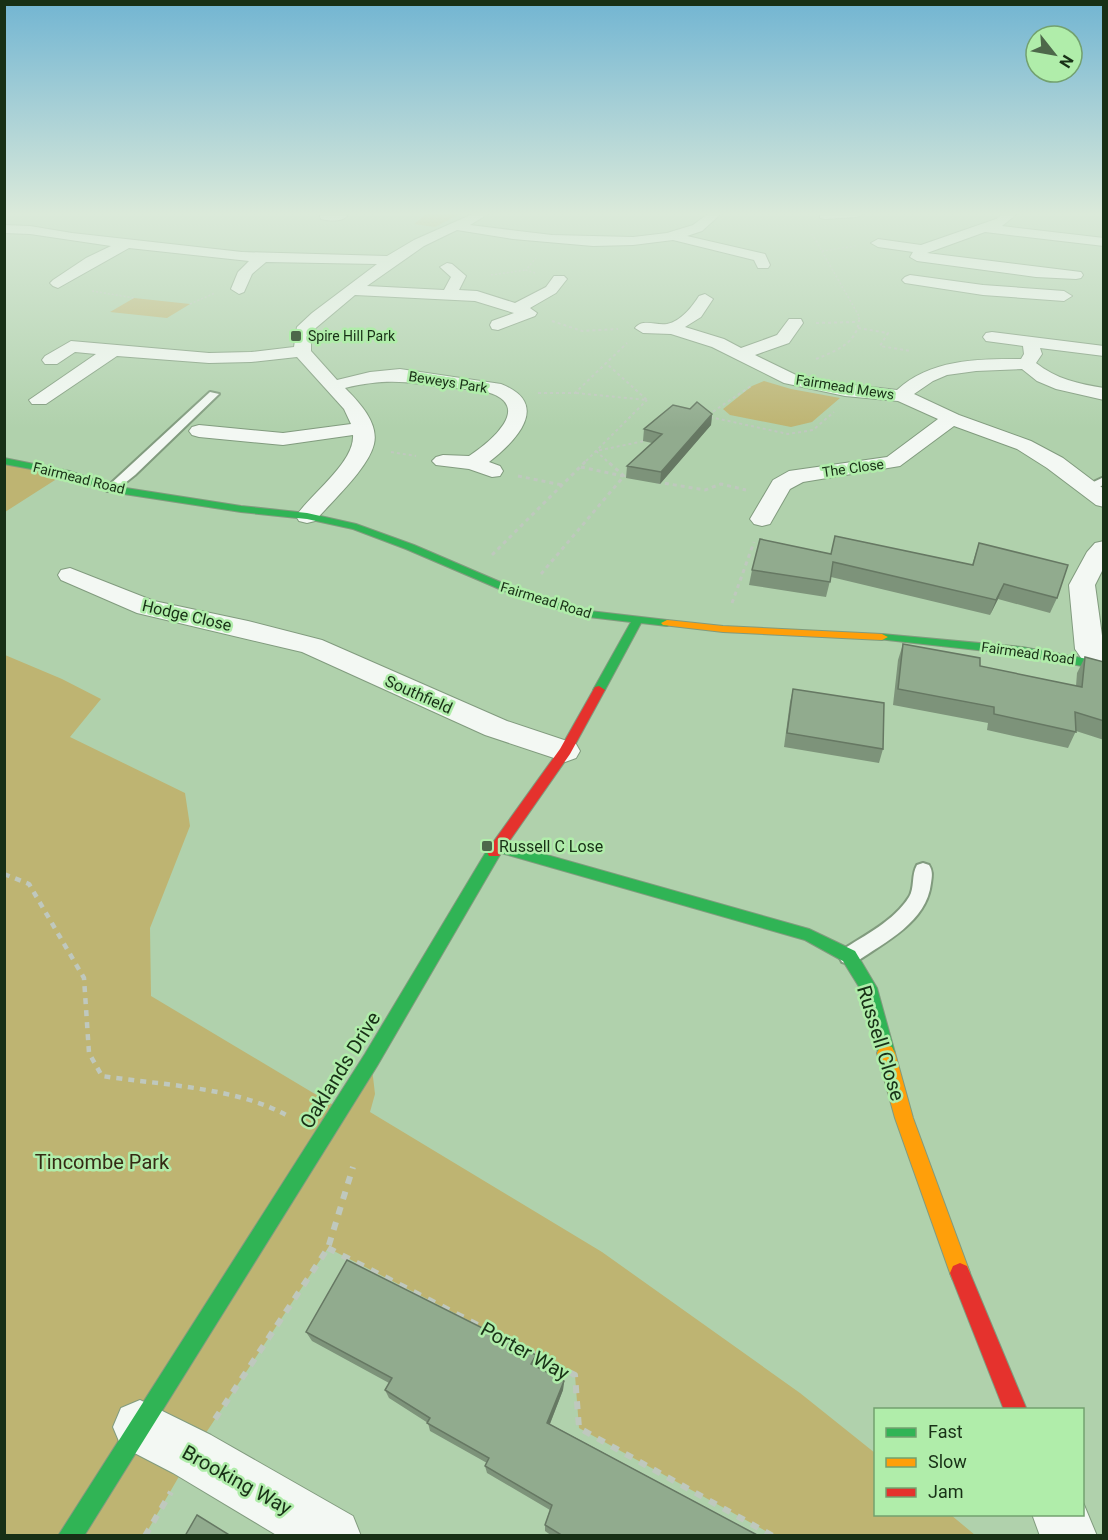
<svg xmlns="http://www.w3.org/2000/svg" width="1108" height="1540" font-family="Roboto,sans-serif">
  <style>
    .green { fill: #beb472 }
    .lines { fill: none; stroke-linecap: round; stroke-linejoin: round }
    .lane-casing { stroke: #819b7e; stroke-width: 4 }
    .street-casing { stroke: #819b7e; stroke-width: 2 }
    .fast-casing { stroke: #819b7e; stroke-width: 2 }
    .slow-casing { stroke: #819b7e; stroke-width: 2 }
    .jam-casing { stroke: #819b7e; stroke-width: 2 }
    .path-far4 { stroke: #bfc8be; stroke-width: 1.5; stroke-dasharray: 2 2; stroke-linecap: butt }
    .path-far3 { stroke: #bfc8be; stroke-width: 2; stroke-dasharray: 3 3; stroke-linecap: butt }
    .path-far2 { stroke: #bfc8be; stroke-width: 3; stroke-dasharray: 4 4; stroke-linecap: butt }
    .path-far1 { stroke: #bfc8be; stroke-width: 4.5; stroke-dasharray: 6 6; stroke-linecap: butt }
    .path { stroke: #bfc8be; stroke-width: 6; stroke-dasharray: 8 8; stroke-linecap: butt }
    .lane { fill: #f3f8f3; fill-rule: evenodd }
    .street { fill: #f3f8f3; fill-rule: evenodd }
    .fast { fill: #30b455; fill-rule: evenodd }
    .slow { fill: #ff9f0a; fill-rule: evenodd }
    .jam { fill: #e5322d; fill-rule: evenodd }
    .wall { fill: #7d937a }
    .shaded-wall { fill: #667863 }
    .building { fill: #91ab8e; stroke: #667863; stroke-width: 1.5 }
    .poi-dot { fill: #4d684a; stroke: #b0edaa; stroke-width: 2 }
    .labels { text-anchor: middle; stroke-width: 5; stroke-linejoin: round; paint-order: stroke }
    .far-poi-label { font-size: 14px; fill: #183016; stroke: #b0edaa; text-anchor: start }
    .far-street-label { font-size: 14px; fill: #183016; stroke: #b0edaa }
    .street-label { font-size: 16px; fill: #183016; stroke: #b0edaa }
    .poi-label { font-size: 16px; fill: #183016; stroke: #b0edaa; text-anchor: start }
    .near-street-label { font-size: 20px; fill: #183016; stroke: #b0edaa }
    .near-park-label { font-size: 20px; fill: #352a14; stroke: #b0edaa }
  </style>
  <rect width="100%" height="100%" fill="#b0d1ac"/>
  <path class="green" d="M 427,213 L 462,213 L 435,227 L 414,224 Z
    M 134,298 L 190,304 L 167,318 L 110,312 Z
    M 764,381 L 791,389 L 840,398 L 812,422 L 791,427 L 730,415 L 723,409 L 752,386 Z
    M 5,461 L 66,473 L 5,512 Z
    M 5,655 L 62,679 L 101,699 L 70,737 L 185,793 L 190,826 L 150,928 L 151,996 L 340,1109 L 371,1060 L 375,1094 L 370,1112 L 602,1252 L 800,1393 L 875,1453 L 876,1514 L 951,1515 L 975,1535 L 773,1535 L 579,1428 L 575,1375 L 328,1248 L 192,1454 L 145,1535 L 5,1535 Z"/>
  <g class="lines">
    <defs>
      <path id="lane" d="M 210,392 L 219,394 L 135,475 L 115,491 L 107,491 L 107,487 Z
        M 1104,477 L 1104,485 L 1089,490 L 1083,487 Z
        M 923,863 L 929,865 C 933,871 932,876 931,883 C 927,922 885,942 856,962 L 849,964 L 842,962 L 839,956 L 842,950 C 865,935 894,921 909,897 C 915,888 911,875 917,865 Z"/>
      <path id="street" d="M 321,213 L 343,213 L 347,216 C 342,222 329,221 321,219 L 320,216 Z
        M 475,213 L 490,213 L 470,225 L 552,235 L 633,237 L 667,233 L 693,225 L 709,213 L 722,213 L 702,231 L 687,236 L 765,254 L 770,265 L 768,268 L 758,268 L 754,260 L 673,240 L 633,245 L 593,246 L 513,239 L 457,230 L 424,246 L 367,286 L 444,290 L 451,277 L 440,267 L 447,263 L 452,264 L 466,276 L 459,290 L 477,291 L 515,303 L 546,287 L 554,276 L 564,276 L 567,279 L 556,293 L 530,308 L 537,313 L 535,316 L 498,330 L 492,329 L 490,325 L 492,321 L 514,313 L 475,301 L 355,295 L 311,332 L 311,351 L 337,380 L 370,372 L 400,369 L 501,384 C 552,404 516,441 489,462 L 500,466 L 503,471 L 500,476 L 492,477 L 469,469 L 436,465 L 432,461 L 436,457 L 443,455 L 469,456 C 489,443 535,406 487,392 C 477,389 465,389 455,388 C 410,383 391,377 345,388 C 359,402 379,423 374,444 C 368,469 332,501 315,521 L 307,523 L 299,521 L 296,516 C 311,494 355,462 353,435 L 283,445 L 199,437 L 192,435 L 189,431 L 192,427 L 199,425 L 283,433 L 351,424 L 344,409 L 297,357 L 251,362 L 209,363 L 117,356 L 46,404 L 32,404 L 29,400 L 96,354 L 75,352 L 57,364 L 45,364 L 42,360 L 45,356 L 71,341 L 209,353 L 251,352 L 294,347 L 297,327 L 312,313 L 377,264 L 266,262 L 252,274 L 244,292 L 239,294 L 231,289 L 238,272 L 249,261 L 129,248 L 58,288 L 53,286 L 50,283 L 53,280 L 86,258 L 111,246 L 30,234 L 4,233 L 4,225 L 30,226 L 72,233 L 242,252 L 387,256 L 414,240 Z
        M 820,213 L 863,213 L 857,217 L 825,219 L 820,218 Z
        M 1005,213 L 1018,213 L 1002,226 L 1104,238 L 1104,246 L 985,232 L 927,253 L 1081,272 L 1083,275 L 1081,278 L 1076,279 L 1036,277 L 917,261 L 910,257 L 913,252 L 878,247 L 871,243 L 878,239 L 921,245 L 996,219 Z
        M 910,275 L 983,285 L 1064,291 L 1072,296 L 1064,301 L 983,295 L 905,283 L 902,280 L 905,277 Z
        M 705,294 L 713,299 L 701,317 L 685,327 L 724,339 L 741,348 L 777,335 L 789,319 L 801,319 L 803,323 L 789,343 L 755,355 L 796,375 L 845,384 L 897,390 C 930,359 978,359 1021,359 L 1024,354 L 1023,346 L 986,341 L 983,337 L 986,333 L 992,332 L 1104,346 L 1104,356 L 1040,348 L 1042,354 L 1036,363 C 1056,379 1079,384 1104,388 L 1104,400 L 1056,389 L 1037,381 L 1022,369 L 976,371 L 947,375 L 933,381 L 914,394 L 959,415 L 1031,441 L 1063,458 L 1104,489 L 1104,507 L 1096,505 L 1047,468 L 1017,449 L 954,426 L 900,466 L 803,482 L 790,489 L 770,524 L 762,526 L 754,524 L 750,519 L 773,480 L 789,471 L 887,457 L 938,419 L 898,401 L 845,396 L 784,383 L 712,347 L 671,334 L 643,333 L 635,328 C 643,318 656,326 667,324 C 681,321 692,307 699,296 Z
        M 1104,541 L 1104,567 L 1095,585 L 1104,650 L 1104,673 L 1090,671 L 1075,649 L 1069,585 L 1087,552 L 1095,543 Z
        M 70,568 L 154,601 L 248,621 L 322,640 L 507,721 L 576,744 L 580,751 L 576,758 L 565,762 L 554,758 L 485,735 L 302,652 L 137,613 L 61,580 L 58,575 L 61,570 Z
        M 140,1400 L 211,1435 L 353,1516 L 361,1536 L 278,1536 L 173,1473 L 121,1446 L 113,1427 L 121,1408 Z
        M 1082,1500 L 1097,1536 L 1040,1536 L 1032,1514 L 1082,1514 Z"/>
      <path id="fast" d="M 4,458 L 69,471 L 113,486 L 241,506 L 307,513 L 356,524 L 414,545 L 519,590 L 581,610 L 667,620 L 673,623 L 667,626 L 641,623 L 605,690 L 599,694 L 593,690 L 631,622 L 580,616 L 511,594 L 406,549 L 353,529 L 307,519 L 241,512 L 111,492 L 64,475 L 4,464 Z
        M 882,634 L 1022,647 L 1104,662 L 1104,670 L 1022,655 L 878,639 L 876,637 Z
        M 497,841 L 809,929 L 855,951 L 877,988 L 895,1053 L 892,1059 L 886,1061 L 880,1059 L 861,990 L 843,961 L 805,940 L 501,853 L 377,1066 L 84,1536 L 58,1536 L 365,1054 L 492,842 Z"/>
      <path id="slow" d="M 667,620 L 723,626 L 882,634 L 888,637 L 882,640 L 723,632 L 663,625 L 661,623 Z
        M 886,1045 L 892,1047 L 895,1053 L 913,1118 L 970,1273 L 967,1280 L 960,1283 L 953,1280 L 950,1273 L 895,1118 L 877,1053 L 880,1047 Z"/>
      <path id="jam" d="M 599,686 L 605,690 L 570,754 L 499,856 L 489,856 L 487,852 L 489,848 L 560,749 L 595,687 Z
        M 960,1263 L 967,1266 L 1027,1410 L 1004,1410 L 950,1273 L 953,1266 Z"/>
    </defs>
    <use href="#lane" class="lane-casing"/>
    <use href="#street" class="street-casing"/>
    <use href="#fast" class="fast-casing"/>
    <use href="#slow" class="slow-casing"/>
    <use href="#jam" class="jam-casing"/>
    <path class="path-far4" d="M 363,213 L 420,216
      M 812,234 L 859,316 L 859,322
      M 822,251 L 856,246
      M 535,273 L 526,270 L 536,258
      M 491,275 L 526,270
      M 92,291 L 134,298
      M 190,304 L 215,293
      M 552,321 L 554,322"/>
    <path class="path-far3" d="M 552,321 L 582,331 L 618,329
      M 816,323 L 857,322
      M 858,328 L 888,333 L 880,346 L 910,351
      M 816,359 C 835,351 857,344 859,320
      M 538,393 L 575,393 L 627,343
      M 576,393 L 647,400 L 606,363
      M 708,415 L 751,386
      M 710,417 L 788,434 L 813,430 L 834,412
      M 391,452 L 416,456
      M 586,461 L 647,400
      M 607,461 L 596,451 L 649,440"/>
    <path class="path-far2" d="M 581,467 L 623,476
      M 518,476 L 562,485
      M 657,482 L 705,490 L 721,484 L 746,490
      M 492,555 L 587,460
      M 541,574 L 624,476 L 606,460
      M 732,603 L 754,542"/>
    <path class="path-far1" d="M 4,874 L 29,884 L 84,978 L 89,1053 L 102,1076 C 161,1085 236,1087 288,1116"/>
    <path class="path" d="M 328,1248 L 575,1375 L 579,1428 L 773,1536
      M 215,1419 L 328,1248 L 353,1167
      M 145,1536 L 171,1492"/>
    <use href="#lane" class="lane"/>
    <use href="#street" class="street"/>
    <use href="#fast" class="fast"/>
    <use href="#slow" class="slow"/>
    <use href="#jam" class="jam"/>
  </g>
  <path class="wall" d="M 712,414 L 711,425 L 660,484 L 626,478 L 627,466 L 652,443 L 643,441 L 644,429 Z
    M 979,543 L 1057,598 L 1050,613 L 998,599 L 990,615 L 831,577 L 826,597 L 749,585 L 752,570 L 831,554 L 972,565 Z
    M 903,644 L 980,666 L 1076,686 L 1077,673 L 1085,657 L 1104,662 L 1104,740 L 1076,731 L 1068,748 L 987,730 L 988,723 L 893,705 L 898,660 Z
    M 793,689 L 883,749 L 879,763 L 784,747 L 790,702 Z
    M 306,1332 L 536,1365 L 535,1366 L 564,1381 L 563,1390 L 550,1424 L 759,1536 L 552,1536 L 545,1531 L 545,1525 L 550,1510 L 487,1473 L 485,1466 L 487,1463 L 430,1431 L 428,1423 L 389,1398 L 385,1390 L 389,1383 L 312,1341 Z"/>
  <path class="shaded-wall" d="M 712,414 L 711,425 L 660,484 L 661,472 Z
    M 1004,584 L 998,599 L 990,615 L 996,600 Z
    M 536,1355 L 536,1365 L 532,1373 L 531,1364 Z
    M 564,1381 L 563,1390 L 547,1431 L 547,1423 Z"/>
  <path class="building" d="M 697,402 L 712,414 L 661,472 L 627,466 L 662,434 L 644,429 L 673,405 L 690,409 Z
    M 835,536 L 973,565 L 979,543 L 1068,565 L 1057,598 L 1004,584 L 996,600 L 833,562 L 830,582 L 752,570 L 760,539 L 831,554 Z
    M 903,644 L 980,658 L 980,666 L 1082,687 L 1085,657 L 1104,662 L 1104,721 L 1075,712 L 1076,732 L 994,714 L 994,707 L 898,689 Z
    M 793,689 L 884,703 L 883,749 L 787,733 Z
    M 347,1260 L 536,1355 L 531,1364 L 564,1381 L 547,1423 L 759,1536 L 563,1536 L 545,1525 L 552,1505 L 485,1466 L 489,1458 L 427,1423 L 430,1418 L 385,1390 L 392,1378 L 306,1332 Z
    M 197,1515 L 231,1536 L 185,1536 Z"/>
  <linearGradient id="sky" x2="0" y2="1"><stop stop-color="#72b5d2"/><stop offset="0.5" stop-color="#dbeada"/><stop offset="1" stop-color="#dbeada" stop-opacity="0"/></linearGradient>
  <rect width="1108" height="428" fill="url(#sky)"/>
  <g class="poi-dot">
    <rect x="290" y="330" width="12" height="12" rx="3"/>
    <rect x="481" y="840" width="12" height="12" rx="3"/>
  </g>
  <g class="labels">
    <g class="far-poi-label">
      <text x="308" y="341">Spire Hill Park</text>
    </g>
    <g class="far-street-label">
      <text transform="translate(448 382) rotate(9)" y="5">Beweys Park</text>
      <text transform="translate(845 387) rotate(9)" y="5">Fairmead Mews</text>
      <text transform="translate(853 468) rotate(-8)" y="5">The Close</text>
      <text transform="translate(79 478) rotate(14)" y="5">Fairmead Road</text>
      <text transform="translate(546 600) rotate(17)" y="5">Fairmead Road</text>
      <text transform="translate(1028 653) rotate(8)" y="5">Fairmead Road</text>
    </g>
    <g class="street-label">
      <text transform="translate(187 615) rotate(13)" y="6">Hodge Close</text>
      <text transform="translate(419 694) rotate(24)" y="6">Southfield</text>
    </g>
    <g class="poi-label">
      <text x="499" y="852">Russell C Lose</text>
    </g>
    <g class="near-street-label">
      <text transform="translate(881 1043) rotate(73)" y="7">Russell Close</text>
      <text transform="translate(340 1070) rotate(-58)" y="7">Oaklands Drive</text>
      <text transform="translate(525 1351) rotate(29)" y="7">Porter Way</text>
      <text transform="translate(237 1480) rotate(29)" y="7">Brooking Way</text>
    </g>
    <g class="near-park-label">
      <text x="102" y="1169">Tincombe Park</text>
    </g>
  </g>
  <rect width="1108" height="1540" fill="none" stroke="#183016" stroke-width="12"/>
  <rect x="874" y="1408" width="210" height="108" fill="#b0edaa" stroke="#73a16f" stroke-width="1.5"/>
  <rect x="886" y="1428" width="30" height="9" fill="#30b455" stroke="#73a16f" stroke-width="1.5"/>
  <text x="928" y="1438" font-size="18" fill="#183016">Fast</text>
  <rect x="886" y="1458" width="30" height="9" fill="#ff9f0a" stroke="#73a16f" stroke-width="1.5"/>
  <text x="928" y="1468" font-size="18" fill="#183016">Slow</text>
  <rect x="886" y="1488" width="30" height="9" fill="#e5322d" stroke="#73a16f" stroke-width="1.5"/>
  <text x="928" y="1498" font-size="18" fill="#183016">Jam</text>
  <g transform="translate(1054 54) rotate(121)"><circle r="28" fill="#b0edaa" stroke="#73a16f" stroke-width="1.5"/>
  <path d="M0-4.5L10 22L0 15L-10 22Z" fill="#4d684a"/>
  <text y="-9" font-size="16" font-weight="bold" text-anchor="middle" fill="#183016">N</text>
  </g>
</svg>
